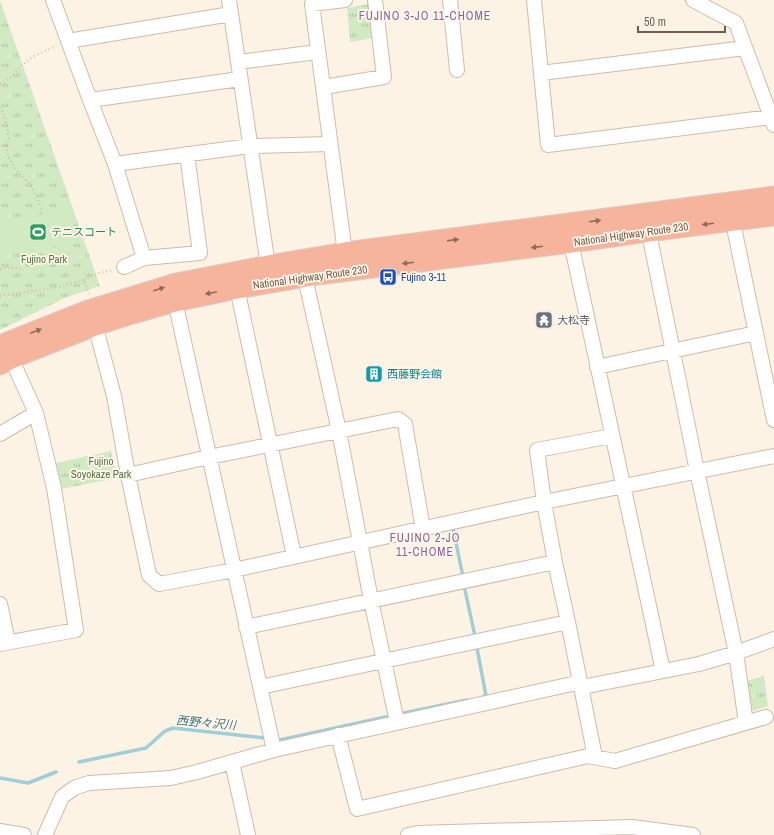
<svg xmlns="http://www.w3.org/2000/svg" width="774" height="835" font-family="'Archivo Narrow','Noto Sans JP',sans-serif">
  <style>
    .grass { fill: url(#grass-tufts) }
    .garden { fill: #d2eac3 }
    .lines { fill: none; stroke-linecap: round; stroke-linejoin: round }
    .stream { stroke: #9fced7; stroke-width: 3.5 }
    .minor-casing { stroke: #cebbab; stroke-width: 16 }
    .highway-casing { stroke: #d8d1cc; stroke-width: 23 }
    .path { stroke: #d6b59f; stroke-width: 2; stroke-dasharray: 1 3; stroke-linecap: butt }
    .minor { stroke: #fff; stroke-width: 14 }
    .highway { stroke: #f6b49c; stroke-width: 21 }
    .oneway { fill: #8f6c5a }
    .labels { text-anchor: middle; stroke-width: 3.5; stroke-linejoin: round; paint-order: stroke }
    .leisure-label { font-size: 11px; fill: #27864d; stroke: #fff7eb; text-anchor: start }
    .street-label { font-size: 11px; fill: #755a4a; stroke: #fff7eb }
    .park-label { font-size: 11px; fill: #527a42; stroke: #fff7eb }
    .transit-label { font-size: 11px; fill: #164399; stroke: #fff7eb; text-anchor: start }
    .worship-label { font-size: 11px; fill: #5b616d; stroke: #fff7eb; text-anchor: start }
    .culture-label { font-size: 11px; fill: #0d838f; stroke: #fff7eb; text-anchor: start }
    .neighbourhood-label { font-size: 12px; letter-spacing: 1px; fill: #886598; stroke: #fff7eb }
    .water-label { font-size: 12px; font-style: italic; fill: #417681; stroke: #fff7eb }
  </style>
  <defs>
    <pattern id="grass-tufts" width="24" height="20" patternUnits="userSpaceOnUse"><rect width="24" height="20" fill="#d2eac3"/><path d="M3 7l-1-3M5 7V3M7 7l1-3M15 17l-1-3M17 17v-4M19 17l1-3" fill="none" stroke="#afc1a0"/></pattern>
  </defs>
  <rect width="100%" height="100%" fill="#fcf3e5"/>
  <path class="grass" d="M 0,0 L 100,286 L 67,297 L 0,330 Z
    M 369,4 L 373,38 L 350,42 L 347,8 Z
    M 111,451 L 117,478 L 61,489 L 56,463 Z
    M 764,676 L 768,706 L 753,711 L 746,681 Z"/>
  <path class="garden" d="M 70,209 L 77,242 L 2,256 L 0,248 L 0,223 Z"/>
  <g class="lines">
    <path class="stream" d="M 453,528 L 463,577
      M 465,590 L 475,636
      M 477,648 L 486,696 L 483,697
      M 404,713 L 467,700
      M 280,740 L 390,716
      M 79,762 L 146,748 L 165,731 L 173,728 L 266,738
      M 0,778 L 28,783 L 56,772"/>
    <defs>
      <path id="minor" d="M 53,0 L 90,100 L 115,164 L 144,258
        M 229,0 L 268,266
        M 450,0 L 457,70
        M 534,0 L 548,145 L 771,117
        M 693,0 L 736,23 L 774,125
        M 68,41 L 231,14
        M 238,62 L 318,52
        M 541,73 L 745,48
        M 324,87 L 384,77 L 375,0
        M 90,100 L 240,79
        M 115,164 L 250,146 L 330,144
        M 731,213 L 774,420
        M 647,223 L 697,471 L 736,653 L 746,723
        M 569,233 L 663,671
        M 345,253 L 312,4 L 345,0
        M 124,267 L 144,258 L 200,253 L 187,154
        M 303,268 L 339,431 L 371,600 L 397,722
        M 237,288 L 294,556
        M 175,301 L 274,750
        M 95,325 L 114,396 L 128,475 L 149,575 L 159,584 L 234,570 L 544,502 L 774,456
        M 597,367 L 756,333
        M 0,434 L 36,413
        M 128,475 L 209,457 L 398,419 L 405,424 L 423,529
        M 0,604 L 8,642
        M 246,627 L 555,562
        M 0,644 L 76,630 L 54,488 L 36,413 L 11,358
        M 260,687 L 568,622
        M 582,687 L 699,664 L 736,653 L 774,639
        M 338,735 L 357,809 L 588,756 L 615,761 L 766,717
        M 595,757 L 568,622 L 555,562 L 544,502 L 537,450 L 612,436
        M 232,762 L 248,835
        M 0,831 L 24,835
        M 45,835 L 62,797 L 74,788 L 89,783 L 171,778 L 197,772 L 274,750 L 581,682
        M 408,835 L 418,833 L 451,832 L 632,827 L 693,835"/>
      <path id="highway" d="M 0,346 L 88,311 L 176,284 L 268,266 L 345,253 L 774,197
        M 0,364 L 11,358 L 95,325 L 126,315 L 175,301 L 237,288 L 318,274 L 571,242 L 648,231 L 774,215"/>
    </defs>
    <use href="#minor" class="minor-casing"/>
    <use href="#highway" class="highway-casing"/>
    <path class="path" d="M 0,84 C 11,79 18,68 27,61 C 34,55 48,50 56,46
      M 0,107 L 5,117 L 9,139 L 6,146 L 0,147
      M 6,146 L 8,156 L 14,167 L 32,187 L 37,197 L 42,212
      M 0,269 C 8,267 15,267 22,270
      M 84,280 L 99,273 L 113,270
      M 0,296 L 58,287 L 84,280 L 89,294"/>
    <use href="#minor" class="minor"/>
    <use href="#highway" class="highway"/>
  </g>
  <defs><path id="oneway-solid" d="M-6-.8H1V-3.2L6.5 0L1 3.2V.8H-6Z"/></defs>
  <g class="oneway">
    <use href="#oneway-solid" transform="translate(595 221) rotate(-7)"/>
    <use href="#oneway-solid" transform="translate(708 224) rotate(173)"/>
    <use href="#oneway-solid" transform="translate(453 240) rotate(-7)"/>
    <use href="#oneway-solid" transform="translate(537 247) rotate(173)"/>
    <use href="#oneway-solid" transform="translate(408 263) rotate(173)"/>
    <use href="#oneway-solid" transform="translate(159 289) rotate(-17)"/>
    <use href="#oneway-solid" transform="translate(211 293) rotate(168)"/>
    <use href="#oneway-solid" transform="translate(36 331) rotate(-21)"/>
  </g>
  <defs>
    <symbol id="stadium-square" viewBox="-11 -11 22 22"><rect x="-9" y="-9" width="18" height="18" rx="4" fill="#2e9e5b" stroke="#fff7eb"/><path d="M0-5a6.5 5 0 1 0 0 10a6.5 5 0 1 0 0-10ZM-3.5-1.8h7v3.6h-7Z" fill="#fff"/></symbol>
    <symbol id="bus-square" viewBox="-11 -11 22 22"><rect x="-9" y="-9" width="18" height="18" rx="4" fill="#1a4fb4" stroke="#fff7eb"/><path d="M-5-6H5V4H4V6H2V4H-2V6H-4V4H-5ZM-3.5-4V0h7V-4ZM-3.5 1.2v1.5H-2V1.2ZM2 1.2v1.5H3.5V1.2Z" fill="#fff"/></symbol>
    <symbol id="temple-square" viewBox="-11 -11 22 22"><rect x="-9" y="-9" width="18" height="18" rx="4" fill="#6b7280" stroke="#fff7eb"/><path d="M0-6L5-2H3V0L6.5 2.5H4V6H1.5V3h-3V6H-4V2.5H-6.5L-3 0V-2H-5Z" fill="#fff"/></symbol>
    <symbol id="building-square" viewBox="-11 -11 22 22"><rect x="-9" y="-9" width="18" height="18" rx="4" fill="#0f9aa8" stroke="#fff7eb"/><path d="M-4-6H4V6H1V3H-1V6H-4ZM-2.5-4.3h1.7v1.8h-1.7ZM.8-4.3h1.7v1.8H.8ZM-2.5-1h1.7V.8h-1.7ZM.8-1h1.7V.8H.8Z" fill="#fff"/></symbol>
  </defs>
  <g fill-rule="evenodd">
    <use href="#stadium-square" x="28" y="222" width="20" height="20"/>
    <use href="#bus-square" x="378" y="267" width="20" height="20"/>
    <use href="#temple-square" x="534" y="310" width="20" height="20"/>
    <use href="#building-square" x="364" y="364" width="20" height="20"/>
  </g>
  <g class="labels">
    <g class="leisure-label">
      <text x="51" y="236">テニスコート</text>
    </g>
    <g class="street-label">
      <text transform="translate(631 234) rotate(-8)" y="4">National Highway Route 230</text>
      <text transform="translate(310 277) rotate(-8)" y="4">National Highway Route 230</text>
    </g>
    <g class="park-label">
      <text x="44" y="263">Fujino Park</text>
      <text x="101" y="465">Fujino<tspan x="101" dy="13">Soyokaze Park</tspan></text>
    </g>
    <g class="transit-label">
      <text x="401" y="281">Fujino 3-11</text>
    </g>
    <g class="worship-label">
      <text x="557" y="324">大松寺</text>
    </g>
    <g class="culture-label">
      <text x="387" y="378">西藤野会館</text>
    </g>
    <g class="neighbourhood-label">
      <text x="425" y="20">FUJINO 3-JO 11-CHOME</text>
      <text x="425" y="542">FUJINO 2-JO<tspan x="425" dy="14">11-CHOME</tspan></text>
    </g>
    <g class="water-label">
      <text transform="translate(206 723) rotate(5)" y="4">西野々沢川</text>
    </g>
  </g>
  <path d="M638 26v6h87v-6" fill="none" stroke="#755a4a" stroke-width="2"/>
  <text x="644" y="26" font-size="12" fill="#755a4a" stroke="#fff7eb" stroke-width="3" paint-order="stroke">50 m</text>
</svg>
